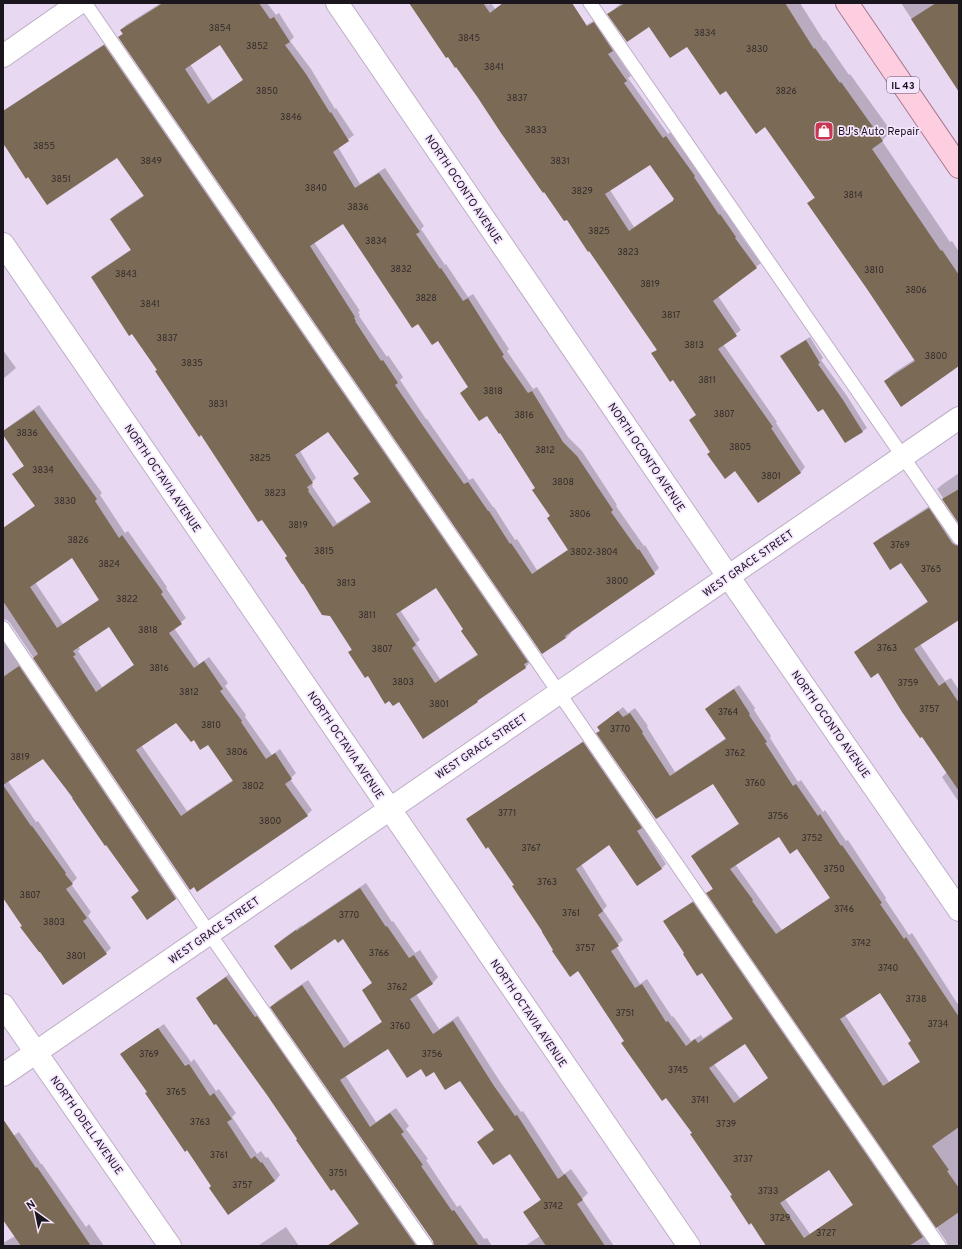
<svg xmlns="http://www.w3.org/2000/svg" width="962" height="1249" font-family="Overpass,sans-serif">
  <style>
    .shadow { fill: #0003; fill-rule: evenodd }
    .building { fill: #7b6b56; fill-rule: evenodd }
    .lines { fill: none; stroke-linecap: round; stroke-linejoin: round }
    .service-casing { stroke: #beafc7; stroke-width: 15 }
    .minor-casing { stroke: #beafc7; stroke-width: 24 }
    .primary-casing { stroke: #ad788f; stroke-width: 24 }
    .service { stroke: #fff; stroke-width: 13 }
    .minor { stroke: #fff; stroke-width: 22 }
    .primary { stroke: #fdcee0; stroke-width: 22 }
    .labels { text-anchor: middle; stroke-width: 3.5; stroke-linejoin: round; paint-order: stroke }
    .number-label { font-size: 9px; fill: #332a2c }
    .shield { fill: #f5e6ff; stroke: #5c5462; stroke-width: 1 }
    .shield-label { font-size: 10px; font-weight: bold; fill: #1b151e }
    .poi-label { font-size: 11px; fill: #1b151e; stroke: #f5e6ff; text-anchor: start }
    .street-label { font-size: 11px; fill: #1b151e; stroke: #f5e6ff }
  </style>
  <rect width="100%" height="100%" fill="#e8d8f2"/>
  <path class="shadow" d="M 161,3 L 267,3 L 276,15 L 279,13 L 294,37 L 290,41 L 311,69 L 335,109 L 336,108 L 354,135 L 338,147 L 360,184 L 385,168 L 424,226 L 421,229 L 445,265 L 446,264 L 468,297 L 473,294 L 509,349 L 507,351 L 533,389 L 537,387 L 568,437 L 582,451 L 617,505 L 616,506 L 644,546 L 645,545 L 659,568 L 654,573 L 570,631 L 571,633 L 566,638 L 119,37 L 123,33 L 121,30 L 126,25 ZM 220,43 L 244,79 L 213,100 L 190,64 ZM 343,223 L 418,323 L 439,340 L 469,386 L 462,393 L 488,414 L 536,488 L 569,549 L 537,570 L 517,539 L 515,540 L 494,507 L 493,507 L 473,478 L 469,480 L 427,419 L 426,419 L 400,380 L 403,377 L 388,355 L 387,357 L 359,316 L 360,315 L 358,312 L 360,311 L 314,242 Z
    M 410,3 L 486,3 L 488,5 L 491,3 L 495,9 L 503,3 L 549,3 L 456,67 Z
    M 621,3 L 800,3 L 824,41 L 825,40 L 849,75 L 850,74 L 891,131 L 882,141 L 950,242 L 952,241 L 959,252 L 959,365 L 885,381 L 895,372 L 915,359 L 868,288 L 808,203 L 815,197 L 765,126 L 726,89 L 687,45 L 649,26 L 609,14 Z
    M 901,3 L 959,3 L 959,90 Z
    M 598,18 L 617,45 L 613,49 L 631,76 L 628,78 L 668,134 L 671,132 L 699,171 L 698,172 L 724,211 L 725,211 L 740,232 L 739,233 L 761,263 L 718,296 L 741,330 L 723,344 L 777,422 L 776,423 L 805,467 L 801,472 L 758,501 L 736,470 L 711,451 L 697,415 L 673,379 L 653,354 L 657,349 L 482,89 ZM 650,163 L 675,199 L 634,227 L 610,190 Z
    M 109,41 L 530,662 L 526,667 L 481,697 L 477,702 L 399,701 L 368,675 L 349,652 L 352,649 L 331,615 L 92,277 L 97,272 L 132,249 L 111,219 L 116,214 L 144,195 L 117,157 L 5,147 L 3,144 L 3,111 ZM 329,431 L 360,473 L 355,478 L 371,501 L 337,523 L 312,486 L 313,485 L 311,483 L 316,478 L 300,451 ZM 436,586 L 464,629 L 478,654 L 440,679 L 416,643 L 420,640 L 400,610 Z
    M 810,337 L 823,358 L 821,360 L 847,396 L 867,428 L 863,431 L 845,442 L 823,408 L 782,356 L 785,352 Z
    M 3,350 L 16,368 L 3,379 Z
    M 39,405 L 102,493 L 100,495 L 125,533 L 128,531 L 167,587 L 166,588 L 186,618 L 174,628 L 199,664 L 209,657 L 228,683 L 225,686 L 246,715 L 245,717 L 272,755 L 280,749 L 296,773 L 290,779 L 312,810 L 307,815 L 190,889 L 10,623 L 7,620 L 3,619 L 3,528 L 36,505 L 14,474 L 25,465 L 3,434 L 3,432 L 7,428 ZM 72,557 L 100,599 L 63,624 L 35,582 ZM 109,625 L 135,664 L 102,687 L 78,651 L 80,649 L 78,646 ZM 176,721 L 208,743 L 233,780 L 187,811 L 141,745 Z
    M 959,473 L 959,522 L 937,489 L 943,484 Z
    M 934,503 L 959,538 L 959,618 L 920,644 L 945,681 L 951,678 L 959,690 L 959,800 L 958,801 L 942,777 L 947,772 L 878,672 L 856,652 L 861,647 L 928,601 L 901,562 L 874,543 L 880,538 Z
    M 3,630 L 181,893 L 176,898 L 147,918 L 132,897 L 139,890 L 106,844 L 105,845 L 44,757 L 8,781 L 36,822 L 38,821 L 77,878 L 71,884 L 91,912 L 88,916 L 111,948 L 106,953 L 23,925 L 3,897 Z
    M 739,685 L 755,708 L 754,710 L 771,736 L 770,738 L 798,782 L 801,780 L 823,812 L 825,810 L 846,841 L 848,840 L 886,898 L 885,899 L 909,935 L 912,933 L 959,1006 L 959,1246 L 948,1246 L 946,1241 L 708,893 L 713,888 L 692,856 L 697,851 L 740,823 L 714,783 L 656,818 L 598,733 L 600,730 L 598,727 L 623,707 L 628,713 L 635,708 L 648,726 L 647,727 L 675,772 L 726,738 L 706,709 L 711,704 ZM 779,835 L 798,848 L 831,897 L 782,930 L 735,864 ZM 880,992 L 912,1040 L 909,1043 L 921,1061 L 889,1082 L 845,1015 Z
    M 588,738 L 646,822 L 642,826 L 666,864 L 661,869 L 609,844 L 581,864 L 607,906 L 603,910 L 623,940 L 616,946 L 640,984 L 647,979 L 672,1017 L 673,1016 L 691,1041 L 701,1035 L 703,1038 L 733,1018 L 702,971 L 685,953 L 664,922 L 669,917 L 698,898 L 938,1246 L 768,1246 L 693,1133 L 625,1040 L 579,970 L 554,950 L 515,885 L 489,846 L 468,820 L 473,815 ZM 745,1043 L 769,1078 L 740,1098 L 714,1064 ZM 829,1169 L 854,1204 L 810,1234 L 785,1199 Z
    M 366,883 L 392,922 L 393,921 L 415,953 L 420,950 L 438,977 L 433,983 L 416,994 L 439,1029 L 458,1016 L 499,1080 L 521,1112 L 523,1111 L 564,1174 L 571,1169 L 588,1193 L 582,1199 L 614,1246 L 525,1246 L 540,1236 L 524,1213 L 541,1199 L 510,1152 L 478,1142 L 484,1136 L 495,1129 L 460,1080 L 421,1067 L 388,1048 L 345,1075 L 376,1122 L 396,1108 L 409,1126 L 406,1129 L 428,1159 L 426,1160 L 457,1207 L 460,1205 L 484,1239 L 487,1238 L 492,1246 L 435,1246 L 433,1241 L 271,1007 L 277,1001 L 308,980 L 350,1043 L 383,1021 L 363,991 L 373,982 L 343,938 L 276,946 L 281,940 L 302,925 L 302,926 Z
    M 232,972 L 426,1246 L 327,1246 L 359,1223 L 216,1022 L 197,999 L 203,993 Z
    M 164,1024 L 191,1062 L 194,1059 L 216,1091 L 219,1089 L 236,1113 L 232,1117 L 257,1154 L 261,1151 L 266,1158 L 268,1157 L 280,1175 L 275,1181 L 212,1186 L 121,1054 L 127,1049 Z
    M 19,1132 L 41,1164 L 42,1164 L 86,1227 L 89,1224 L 104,1246 L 3,1246 L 3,1243 L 15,1236 L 3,1218 L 3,1143 Z
    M 286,1227 L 299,1246 L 259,1246 L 259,1245 Z"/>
  <path class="building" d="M 163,3 L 259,3 L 270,19 L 274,17 L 290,42 L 285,45 L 306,74 L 330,113 L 331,112 L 349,141 L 333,152 L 355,188 L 379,173 L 420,232 L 416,234 L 440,269 L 441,268 L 463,301 L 468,298 L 504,355 L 502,356 L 528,393 L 532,391 L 563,442 L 577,456 L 613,510 L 611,512 L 638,550 L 639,549 L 655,574 L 565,636 L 566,638 L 542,654 L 118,37 L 123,34 L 120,30 ZM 220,45 L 243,80 L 208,104 L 185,69 ZM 343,224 L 412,328 L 418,324 L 432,345 L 438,341 L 468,387 L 460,393 L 479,421 L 487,416 L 499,434 L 500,433 L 535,488 L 532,490 L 550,516 L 547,518 L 568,550 L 532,574 L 511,543 L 510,544 L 489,511 L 488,511 L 468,482 L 464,484 L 421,423 L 395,385 L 398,383 L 383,360 L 381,361 L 355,321 L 356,321 L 354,318 L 355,317 L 310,246 Z
    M 409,3 L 483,3 L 490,13 L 503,3 L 572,3 L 587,26 L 594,22 L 613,51 L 608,54 L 627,81 L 624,83 L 663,138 L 666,136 L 695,176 L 694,177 L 719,215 L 720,214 L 736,237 L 735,238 L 757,268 L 713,301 L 737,336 L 718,349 L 773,427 L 771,428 L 801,473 L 758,503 L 735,471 L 725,479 L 707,454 L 710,452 L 689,420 L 696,415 L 673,380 L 670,382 L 651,353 L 657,350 L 589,251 L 588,252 L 567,220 L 564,221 L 544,192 L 543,193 L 501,133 L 478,98 L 456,67 L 455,68 L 448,57 L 446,58 ZM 650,165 L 674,199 L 673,200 L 673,201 L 629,231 L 605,194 Z
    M 625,3 L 785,3 L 814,49 L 815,48 L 840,83 L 841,82 L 883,141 L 872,149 L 941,251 L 942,250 L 959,275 L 959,366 L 901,407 L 884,381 L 915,361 L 867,289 L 807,203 L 815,198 L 765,127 L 756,134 L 726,91 L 720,95 L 687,47 L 670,58 L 649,27 L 627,42 L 607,14 Z
    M 936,3 L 959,3 L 959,92 L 911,19 Z
    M 104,45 L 528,662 L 524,664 L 526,668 L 477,701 L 478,702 L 423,739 L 399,702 L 393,706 L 389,701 L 385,704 L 368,676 L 365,678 L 348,652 L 352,650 L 330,616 L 322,615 L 303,584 L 302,584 L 285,558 L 287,556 L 262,520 L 258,522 L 201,435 L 199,437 L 155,371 L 157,370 L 132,334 L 129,336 L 91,277 L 131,250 L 110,219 L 144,196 L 117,158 L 47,205 L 28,177 L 26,179 L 3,143 L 3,111 ZM 328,432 L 359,474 L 353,478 L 371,502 L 333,527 L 308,491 L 309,490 L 307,487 L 313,483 L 295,455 ZM 436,588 L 463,629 L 461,631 L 478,655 L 435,683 L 412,648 L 416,645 L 396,614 Z
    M 806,340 L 820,363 L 818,364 L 843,400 L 863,432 L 845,443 L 823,409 L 818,412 L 780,356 Z
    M 34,410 L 97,499 L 95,501 L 119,538 L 122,535 L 163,592 L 161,594 L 182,624 L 169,633 L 194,668 L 204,661 L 223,689 L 220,691 L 242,721 L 241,722 L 266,759 L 275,753 L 292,779 L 285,784 L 308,816 L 197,892 L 194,887 L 190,890 L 33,658 L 38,654 L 3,601 L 3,528 L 35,506 L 12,474 L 24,466 L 3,435 L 3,431 ZM 72,558 L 99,600 L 57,628 L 30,587 ZM 109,627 L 134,665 L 96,692 L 73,656 L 76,655 L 73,651 ZM 176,723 L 191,742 L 194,740 L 200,750 L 208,745 L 233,781 L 181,816 L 136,750 Z
    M 959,489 L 959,524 L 942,499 Z
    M 929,508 L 952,543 L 955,545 L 959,546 L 959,620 L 914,649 L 939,686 L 945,682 L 959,703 L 959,791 L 922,737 L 920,738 L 902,712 L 878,673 L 871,678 L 854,652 L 928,602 L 901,563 L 890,570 L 873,543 Z
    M 19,666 L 176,899 L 147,920 L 131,897 L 139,891 L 106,845 L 105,846 L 72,798 L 73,798 L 43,759 L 3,785 L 31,826 L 32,826 L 66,873 L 65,874 L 73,884 L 66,889 L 87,918 L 83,921 L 107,954 L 63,985 L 40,952 L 39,952 L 20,927 L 22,926 L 3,898 L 3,677 Z
    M 734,689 L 750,714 L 749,715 L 767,742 L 765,743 L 793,786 L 796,784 L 818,816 L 820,814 L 841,846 L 842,845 L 882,903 L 880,904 L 904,939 L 906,937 L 959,1017 L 959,1127 L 932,1146 L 949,1170 L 947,1171 L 959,1188 L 959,1212 L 936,1228 L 706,893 L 713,889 L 691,856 L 739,824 L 713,784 L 656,819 L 596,733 L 600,731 L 597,727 L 618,711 L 623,717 L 630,713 L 643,732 L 642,733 L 670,776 L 726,739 L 705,709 ZM 779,837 L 790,854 L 797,849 L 830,898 L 776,934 L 752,901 L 753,900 L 730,869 ZM 880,993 L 911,1041 L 908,1043 L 920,1062 L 883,1086 L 840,1019 Z
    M 583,742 L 642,828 L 637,831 L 662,869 L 637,886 L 609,845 L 576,869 L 603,911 L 598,915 L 619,946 L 611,951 L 635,988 L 642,984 L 666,1022 L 668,1021 L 686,1046 L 695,1039 L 698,1043 L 733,1019 L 702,973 L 697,976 L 683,954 L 684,953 L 663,921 L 693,902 L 923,1237 L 909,1246 L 766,1246 L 751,1223 L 749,1225 L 730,1196 L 732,1195 L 690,1134 L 692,1133 L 666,1098 L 662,1101 L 621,1043 L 624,1041 L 578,971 L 570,977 L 552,951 L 553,950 L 542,932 L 542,931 L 512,886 L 514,885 L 488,847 L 486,849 L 466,819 ZM 745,1044 L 768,1078 L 734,1103 L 709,1068 ZM 829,1170 L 853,1205 L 804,1238 L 780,1203 Z
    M 360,888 L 386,927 L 387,926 L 409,958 L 414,955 L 433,984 L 410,999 L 433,1034 L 453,1021 L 494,1086 L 515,1116 L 517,1115 L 558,1179 L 565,1174 L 583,1200 L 577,1204 L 605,1246 L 546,1246 L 523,1212 L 541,1200 L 510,1154 L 493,1165 L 477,1142 L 494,1130 L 460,1081 L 445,1090 L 434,1072 L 426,1077 L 421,1069 L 407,1078 L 388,1049 L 340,1080 L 370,1127 L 390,1113 L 404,1132 L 401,1134 L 423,1165 L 421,1166 L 452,1211 L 454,1210 L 479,1246 L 434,1246 L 433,1241 L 270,1007 L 302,985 L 344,1048 L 382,1022 L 362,990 L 372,983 L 343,939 L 338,943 L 335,939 L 291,970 L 274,946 L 296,930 L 296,931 Z
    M 226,977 L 255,1017 L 257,1016 L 416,1246 L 327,1246 L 359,1224 L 334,1189 L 331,1191 L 296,1140 L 297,1139 L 267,1095 L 216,1024 L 214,1025 L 196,998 Z
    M 158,1028 L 185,1066 L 189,1064 L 210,1096 L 214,1093 L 232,1119 L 227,1122 L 251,1159 L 255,1156 L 261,1163 L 262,1162 L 275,1181 L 228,1215 L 209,1188 L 211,1186 L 187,1150 L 185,1152 L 145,1093 L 147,1092 L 120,1054 Z
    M 3,1119 L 36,1168 L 37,1167 L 91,1246 L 21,1246 L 3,1220 Z"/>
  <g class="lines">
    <defs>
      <path id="service" d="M 85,3 L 939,1246
        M 590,3 L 959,538
        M 3,628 L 209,933 L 426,1246"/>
      <path id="minor" d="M 337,3 L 728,576 L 959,910
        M 3,56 L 79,3
        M 3,244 L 689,1246
        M 3,1005 L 170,1246
        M 3,1075 L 959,418"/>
      <path id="primary" d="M 847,3 L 959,167"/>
    </defs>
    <use href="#service" class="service-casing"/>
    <use href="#minor" class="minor-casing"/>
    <use href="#primary" class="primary-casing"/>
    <use href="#service" class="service"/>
    <use href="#minor" class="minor"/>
    <use href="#primary" class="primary"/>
  </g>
  <defs>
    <symbol id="shop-square" viewBox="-11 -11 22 22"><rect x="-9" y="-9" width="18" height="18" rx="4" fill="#c83855" stroke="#f5e6ff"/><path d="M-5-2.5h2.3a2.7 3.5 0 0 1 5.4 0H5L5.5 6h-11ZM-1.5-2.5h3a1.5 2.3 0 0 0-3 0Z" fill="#fff"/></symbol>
  </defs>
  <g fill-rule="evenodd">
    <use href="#shop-square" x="813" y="120" width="22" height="22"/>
  </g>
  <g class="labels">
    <g class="number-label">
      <text x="220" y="31">3854</text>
      <text x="705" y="36">3834</text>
      <text x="469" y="41">3845</text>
      <text x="257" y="49">3852</text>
      <text x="757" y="52">3830</text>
      <text x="494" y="70">3841</text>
      <text x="267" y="94">3850</text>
      <text x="786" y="94">3826</text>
      <text x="517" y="101">3837</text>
      <text x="291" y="120">3846</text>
      <text x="536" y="133">3833</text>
      <text x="44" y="149">3855</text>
      <text x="151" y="164">3849</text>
      <text x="560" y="164">3831</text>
      <text x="61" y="182">3851</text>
      <text x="316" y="191">3840</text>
      <text x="582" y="194">3829</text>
      <text x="853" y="198">3814</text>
      <text x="358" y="210">3836</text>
      <text x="599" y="234">3825</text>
      <text x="376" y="244">3834</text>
      <text x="628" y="255">3823</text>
      <text x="401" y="272">3832</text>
      <text x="874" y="273">3810</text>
      <text x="126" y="277">3843</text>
      <text x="650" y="287">3819</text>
      <text x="916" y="293">3806</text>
      <text x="426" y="301">3828</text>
      <text x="150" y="307">3841</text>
      <text x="671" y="318">3817</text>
      <text x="167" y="341">3837</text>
      <text x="694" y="348">3813</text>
      <text x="936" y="359">3800</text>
      <text x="192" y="366">3835</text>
      <text x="707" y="383">3811</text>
      <text x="493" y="394">3818</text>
      <text x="218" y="407">3831</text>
      <text x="724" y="417">3807</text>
      <text x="524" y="418">3816</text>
      <text x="27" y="436">3836</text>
      <text x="740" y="450">3805</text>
      <text x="545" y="453">3812</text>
      <text x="260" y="461">3825</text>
      <text x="43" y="473">3834</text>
      <text x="771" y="479">3801</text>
      <text x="563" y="485">3808</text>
      <text x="275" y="496">3823</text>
      <text x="65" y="504">3830</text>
      <text x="580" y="517">3806</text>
      <text x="298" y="528">3819</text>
      <text x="78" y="543">3826</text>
      <text x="900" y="548">3769</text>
      <text x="324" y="554">3815</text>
      <text x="594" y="555">3802-3804</text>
      <text x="109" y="567">3824</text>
      <text x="931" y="572">3765</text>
      <text x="617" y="584">3800</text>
      <text x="346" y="586">3813</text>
      <text x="127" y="602">3822</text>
      <text x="367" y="618">3811</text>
      <text x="148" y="633">3818</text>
      <text x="887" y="651">3763</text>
      <text x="382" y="652">3807</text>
      <text x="159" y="671">3816</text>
      <text x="403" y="685">3803</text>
      <text x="908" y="686">3759</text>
      <text x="189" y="695">3812</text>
      <text x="439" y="707">3801</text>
      <text x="929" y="712">3757</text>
      <text x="728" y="715">3764</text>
      <text x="211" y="728">3810</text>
      <text x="620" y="732">3770</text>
      <text x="237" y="755">3806</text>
      <text x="735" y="756">3762</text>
      <text x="20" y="760">3819</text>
      <text x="755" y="786">3760</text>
      <text x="253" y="789">3802</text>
      <text x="507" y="816">3771</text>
      <text x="778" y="819">3756</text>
      <text x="270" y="824">3800</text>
      <text x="812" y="841">3752</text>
      <text x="531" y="851">3767</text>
      <text x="834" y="872">3750</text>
      <text x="547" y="885">3763</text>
      <text x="30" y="898">3807</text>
      <text x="844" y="912">3746</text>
      <text x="571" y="916">3761</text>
      <text x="349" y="918">3770</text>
      <text x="54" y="925">3803</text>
      <text x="861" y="946">3742</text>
      <text x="585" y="951">3757</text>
      <text x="379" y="956">3766</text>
      <text x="76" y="959">3801</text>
      <text x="888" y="971">3740</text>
      <text x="397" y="990">3762</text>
      <text x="916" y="1002">3738</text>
      <text x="625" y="1016">3751</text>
      <text x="938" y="1027">3734</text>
      <text x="400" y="1029">3760</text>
      <text x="149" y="1057">3769</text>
      <text x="432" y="1057">3756</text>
      <text x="678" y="1073">3745</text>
      <text x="176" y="1095">3765</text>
      <text x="700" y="1103">3741</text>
      <text x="200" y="1125">3763</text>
      <text x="726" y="1127">3739</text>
      <text x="219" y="1158">3761</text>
      <text x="743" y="1162">3737</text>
      <text x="338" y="1176">3751</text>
      <text x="242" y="1188">3757</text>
      <text x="768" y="1194">3733</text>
      <text x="553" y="1209">3742</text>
      <text x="780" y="1221">3729</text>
      <text x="826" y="1236">3727</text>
    </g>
    <rect class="shield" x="887" y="77" width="32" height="16" rx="3"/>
    <g class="shield-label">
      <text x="903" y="89">IL 43</text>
    </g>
    <g class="poi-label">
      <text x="838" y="135">BJ's Auto Repair</text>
    </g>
    <g class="street-label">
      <text transform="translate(464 189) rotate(56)" y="4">NORTH OCONTO AVENUE</text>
      <text transform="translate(647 457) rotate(56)" y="4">NORTH OCONTO AVENUE</text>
      <text transform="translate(163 478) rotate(56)" y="4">NORTH OCTAVIA AVENUE</text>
      <text transform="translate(748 563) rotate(-35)" y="4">WEST GRACE STREET</text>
      <text transform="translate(831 724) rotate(55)" y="4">NORTH OCONTO AVENUE</text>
      <text transform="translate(346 745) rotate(56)" y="4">NORTH OCTAVIA AVENUE</text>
      <text transform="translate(481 746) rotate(-34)" y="4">WEST GRACE STREET</text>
      <text transform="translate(214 930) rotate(-35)" y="4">WEST GRACE STREET</text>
      <text transform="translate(529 1013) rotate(56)" y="4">NORTH OCTAVIA AVENUE</text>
      <text transform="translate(87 1125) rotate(55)" y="4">NORTH ODELL AVENUE</text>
    </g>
  </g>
  <rect width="962" height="1249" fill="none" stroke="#1b151e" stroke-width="8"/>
  <g transform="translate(36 1213) rotate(327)" stroke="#f5e6ff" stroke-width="3" paint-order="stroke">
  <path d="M0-3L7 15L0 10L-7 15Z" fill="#1b151e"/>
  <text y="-6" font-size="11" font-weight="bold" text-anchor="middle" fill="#1b151e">N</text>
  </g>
</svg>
